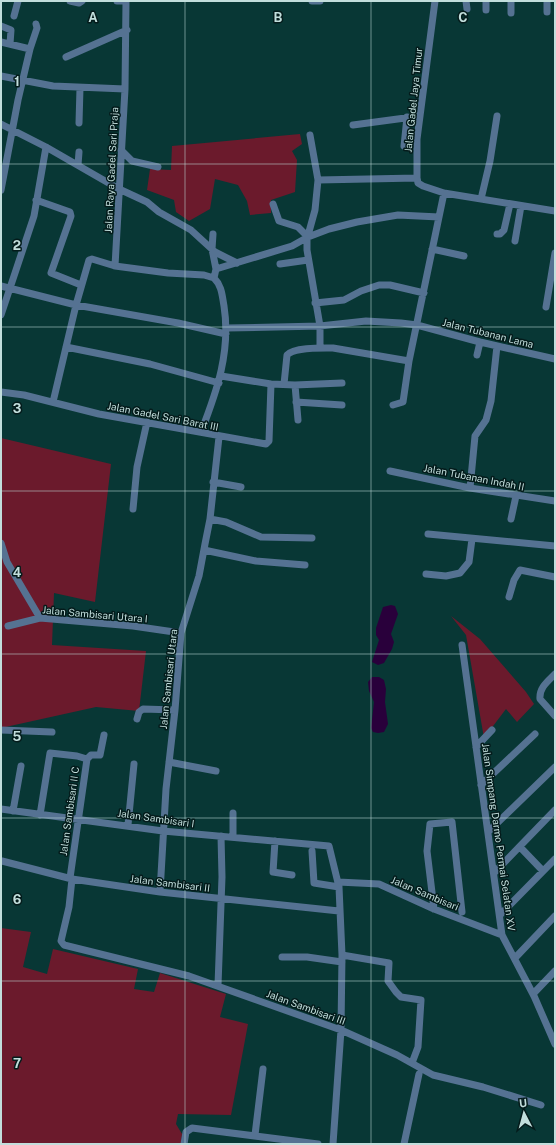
<svg xmlns="http://www.w3.org/2000/svg" width="556" height="1145" font-family="'Public Sans',sans-serif">
  <style>
    .grass { fill: #6b1a2c }
    .water { fill: #29003b }
    .lines { fill: none; stroke-linecap: round; stroke-linejoin: round }
    .minor { stroke: #557292; stroke-width: 7 }
    .grid { fill: none; stroke: #c2dedc; stroke-width: 1; stroke-opacity: 0.55 }
    .labels { text-anchor: middle; stroke-width: 3; stroke-linejoin: round; paint-order: stroke }
    .street-label { font-size: 10px; fill: #c2dedc; stroke: #041b1b }
    .grid-label { font-size: 13px; text-anchor: middle; font-weight: bold; fill: #c2dedc; stroke: #041b1b; stroke-width: 3; stroke-linejoin: round; paint-order: stroke }
  </style>
  <rect width="100%" height="100%" fill="#083735"/>
  <path class="grass" d="M 300,134 L 302,144 L 292,151 L 297,160 L 295,192 L 271,200 L 271,213 L 250,215 L 247,201 L 238,185 L 215,179 L 210,209 L 189,221 L 176,212 L 174,200 L 147,190 L 150,169 L 171,170 L 172,146 Z
    M 1,438 L 111,464 L 95,602 L 54,593 L 52,645 L 146,651 L 139,711 L 96,707 L 1,728 Z
    M 451,616 L 480,639 L 526,692 L 534,704 L 517,722 L 506,709 L 484,738 L 466,635 Z
    M 1,928 L 31,932 L 23,967 L 47,974 L 53,949 L 138,969 L 134,989 L 154,992 L 160,973 L 226,994 L 220,1017 L 248,1024 L 231,1115 L 178,1114 L 176,1124 L 182,1134 L 181,1144 L 1,1144 Z"/>
  <path class="water" d="M 391,605 L 395,606 L 398,614 L 391,634 L 394,642 L 392,649 L 384,663 L 378,665 L 372,662 L 379,640 L 376,635 L 376,628 L 383,607 Z
    M 372,677 L 379,677 L 384,680 L 386,689 L 385,702 L 388,724 L 384,732 L 378,733 L 373,732 L 371,728 L 374,702 L 369,691 L 368,682 Z"/>
  <g class="lines">
    <path class="minor" d="M 70,1 L 79,3 L 82,1
      M 117,1 L 123,1
      M 312,1 L 320,1
      M 435,1 L 417,139 L 417,178 L 418,183 L 423,186 L 444,193 L 555,211
      M 466,1 L 467,9
      M 486,1 L 486,10
      M 511,1 L 511,13
      M 547,1 L 547,12
      M 14,16 L 18,1
      M 1,26 L 11,30 L 10,44
      M 1,42 L 30,49
      M 66,57 L 127,30
      M 1,76 L 53,86 L 125,89
      M 79,123 L 80,88
      M 1,124 L 46,147 L 119,189 L 147,202 L 159,212 L 191,230 L 215,252 L 237,263
      M 353,125 L 420,116
      M 310,135 L 318,180 L 315,210 L 307,239 L 307,250 L 320,326 L 320,347
      M 404,146 L 407,117
      M 121,150 L 132,161 L 158,167
      M 78,165 L 79,152
      M 318,180 L 417,178
      M 1,190 L 18,100 L 30,49 L 37,28 L 36,24
      M 481,199 L 490,161 L 497,116
      M 36,200 L 70,212 L 71,216 L 51,273 L 81,285
      M 273,204 L 279,221 L 298,227 L 308,237
      M 213,234 L 212,249 L 216,269
      M 497,234 L 500,234 L 504,230 L 510,204
      M 515,241 L 521,206
      M 432,249 L 464,256
      M 280,264 L 308,260
      M 115,266 L 125,89 L 126,1
      M 214,278 L 216,269 L 292,246 L 308,237 L 329,229 L 357,222 L 398,215 L 439,217
      M 1,286 L 76,305 L 178,323 L 226,334
      M 315,303 L 344,300 L 361,291 L 379,285 L 390,285 L 424,293
      M 546,307 L 555,253
      M 1,315 L 34,216 L 46,147
      M 227,328 L 320,326 L 366,321 L 401,323 L 417,325 L 480,342 L 555,359
      M 66,347 L 150,364 L 219,383
      M 477,355 L 480,342
      M 221,376 L 271,384 L 295,385 L 342,383
      M 284,384 L 287,355 C 294,347 323,348 333,348 L 409,361
      M 295,385 L 298,420
      M 1,392 L 24,395 L 99,414 L 266,444 L 269,441 L 271,384
      M 53,402 L 76,305 L 89,260 L 92,259 L 115,266 L 168,273 L 204,275 L 214,278
      M 296,402 L 342,405
      M 393,405 L 403,402 L 409,361 L 444,193
      M 201,432 C 217,391 231,351 224,306 C 222,295 222,286 214,278
      M 390,471 L 470,488 L 555,501
      M 213,482 L 241,487
      M 470,488 L 475,436 L 486,420 L 491,401 L 497,346
      M 133,509 L 137,467 L 147,422
      M 210,519 L 226,522 L 261,537 L 312,538
      M 511,519 L 516,496
      M 428,534 L 555,546
      M 1,543 L 7,562 L 40,618
      M 204,550 L 256,561 L 305,565
      M 426,574 L 446,576 L 460,573 L 469,562 L 472,539
      M 509,597 L 514,580 L 520,570 L 555,577
      M 8,626 L 40,618 L 133,626 L 181,633
      M 462,645 L 502,935 L 534,996 L 555,1044
      M 555,674 C 547,682 539,688 540,699 L 555,716
      M 137,719 L 139,712 L 143,709 L 175,710
      M 1,730 L 52,732
      M 476,747 L 492,730
      M 169,762 L 216,771
      M 481,785 L 535,734
      M 1,809 L 163,831 L 329,846 L 339,887 L 342,955 L 341,1030 L 333,1144
      M 13,811 L 21,766
      M 40,815 L 50,753 L 77,756 L 87,759
      M 128,825 L 134,764
      M 489,831 L 555,767
      M 233,837 L 233,813
      M 275,841 L 273,872 L 292,875
      M 520,847 L 543,871
      M 312,851 L 314,883 L 339,887
      M 2,861 L 72,879 L 160,892 L 339,911
      M 494,873 L 555,810
      M 70,878 L 87,759 L 91,755 L 100,755 L 104,735
      M 72,879 L 69,907 L 61,941 L 64,945 L 189,976 L 341,1030 L 397,1055 L 433,1075 L 483,1087 L 541,1105
      M 338,882 L 379,884 L 434,909 L 502,935
      M 160,892 L 166,789 L 175,710 L 181,633 L 199,576 L 205,544 L 210,519 L 219,437
      M 434,909 L 427,851 L 430,824 L 452,822 L 462,912
      M 500,915 L 555,859
      M 342,955 L 389,963 L 388,981 L 396,992 L 401,997 L 421,1000 L 418,1047 L 412,1063
      M 282,957 L 307,957 L 342,962
      M 515,958 L 555,916
      M 218,985 L 222,877 L 221,836
      M 533,994 L 555,971
      M 255,1135 L 263,1069
      M 184,1144 L 186,1132 L 192,1128 L 318,1144
      M 404,1144 L 419,1074"/>
  </g>
  <path class="grid" d="M 185,1 L 185,1144M 371,1 L 371,1144M 1,164 L 555,164M 1,327 L 555,327M 1,491 L 555,491M 1,654 L 555,654M 1,818 L 555,818M 1,981 L 555,981"/>
  <g class="labels">
    <g class="street-label">
      <text transform="translate(413 100) rotate(-84)" y="4">Jalan Gadel Jaya Timur</text>
      <text transform="translate(111 170) rotate(-87)" y="4">Jalan Raya Gadel Sari Praja</text>
      <text transform="translate(488 333) rotate(14)" y="4">Jalan Tubanan Lama</text>
      <text transform="translate(163 416) rotate(11)" y="4">Jalan Gadel Sari Barat III</text>
      <text transform="translate(474 477) rotate(11)" y="4">Jalan Tubanan Indah II</text>
      <text transform="translate(95 614) rotate(5)" y="4">Jalan Sambisari Utara I</text>
      <text transform="translate(168 679) rotate(-84)" y="4">Jalan Sambisari Utara</text>
      <text transform="translate(69 811) rotate(-82)" y="4">Jalan Sambisari II C</text>
      <text transform="translate(156 818) rotate(8)" y="4">Jalan Sambisari I</text>
      <text transform="translate(499 837) rotate(82)" y="4">Jalan Simpang Darmo Permai Selatan XV</text>
      <text transform="translate(170 883) rotate(7)" y="4">Jalan Sambisari II</text>
      <text transform="translate(425 893) rotate(23)" y="4">Jalan Sambisari</text>
      <text transform="translate(306 1007) rotate(20)" y="4">Jalan Sambisari III</text>
    </g>
  </g>
  <g class="grid-label">
    <text x="93" y="22">A</text>
    <text x="278" y="22">B</text>
    <text x="463" y="22">C</text>
    <text x="17" y="86">1</text>
    <text x="17" y="250">2</text>
    <text x="17" y="413">3</text>
    <text x="17" y="577">4</text>
    <text x="17" y="741">5</text>
    <text x="17" y="904">6</text>
    <text x="17" y="1068">7</text>
  </g>
  <rect width="556" height="1145" fill="none" stroke="#c2dedc" stroke-width="4"/>
  <g transform="translate(524 1113) rotate(354)" stroke="#041b1b" stroke-width="3" paint-order="stroke">
  <path d="M0-3L7 15L0 10L-7 15Z" fill="#c2dedc"/>
  <text y="-6" font-size="11" font-weight="bold" text-anchor="middle" fill="#c2dedc">U</text>
  </g>
</svg>
